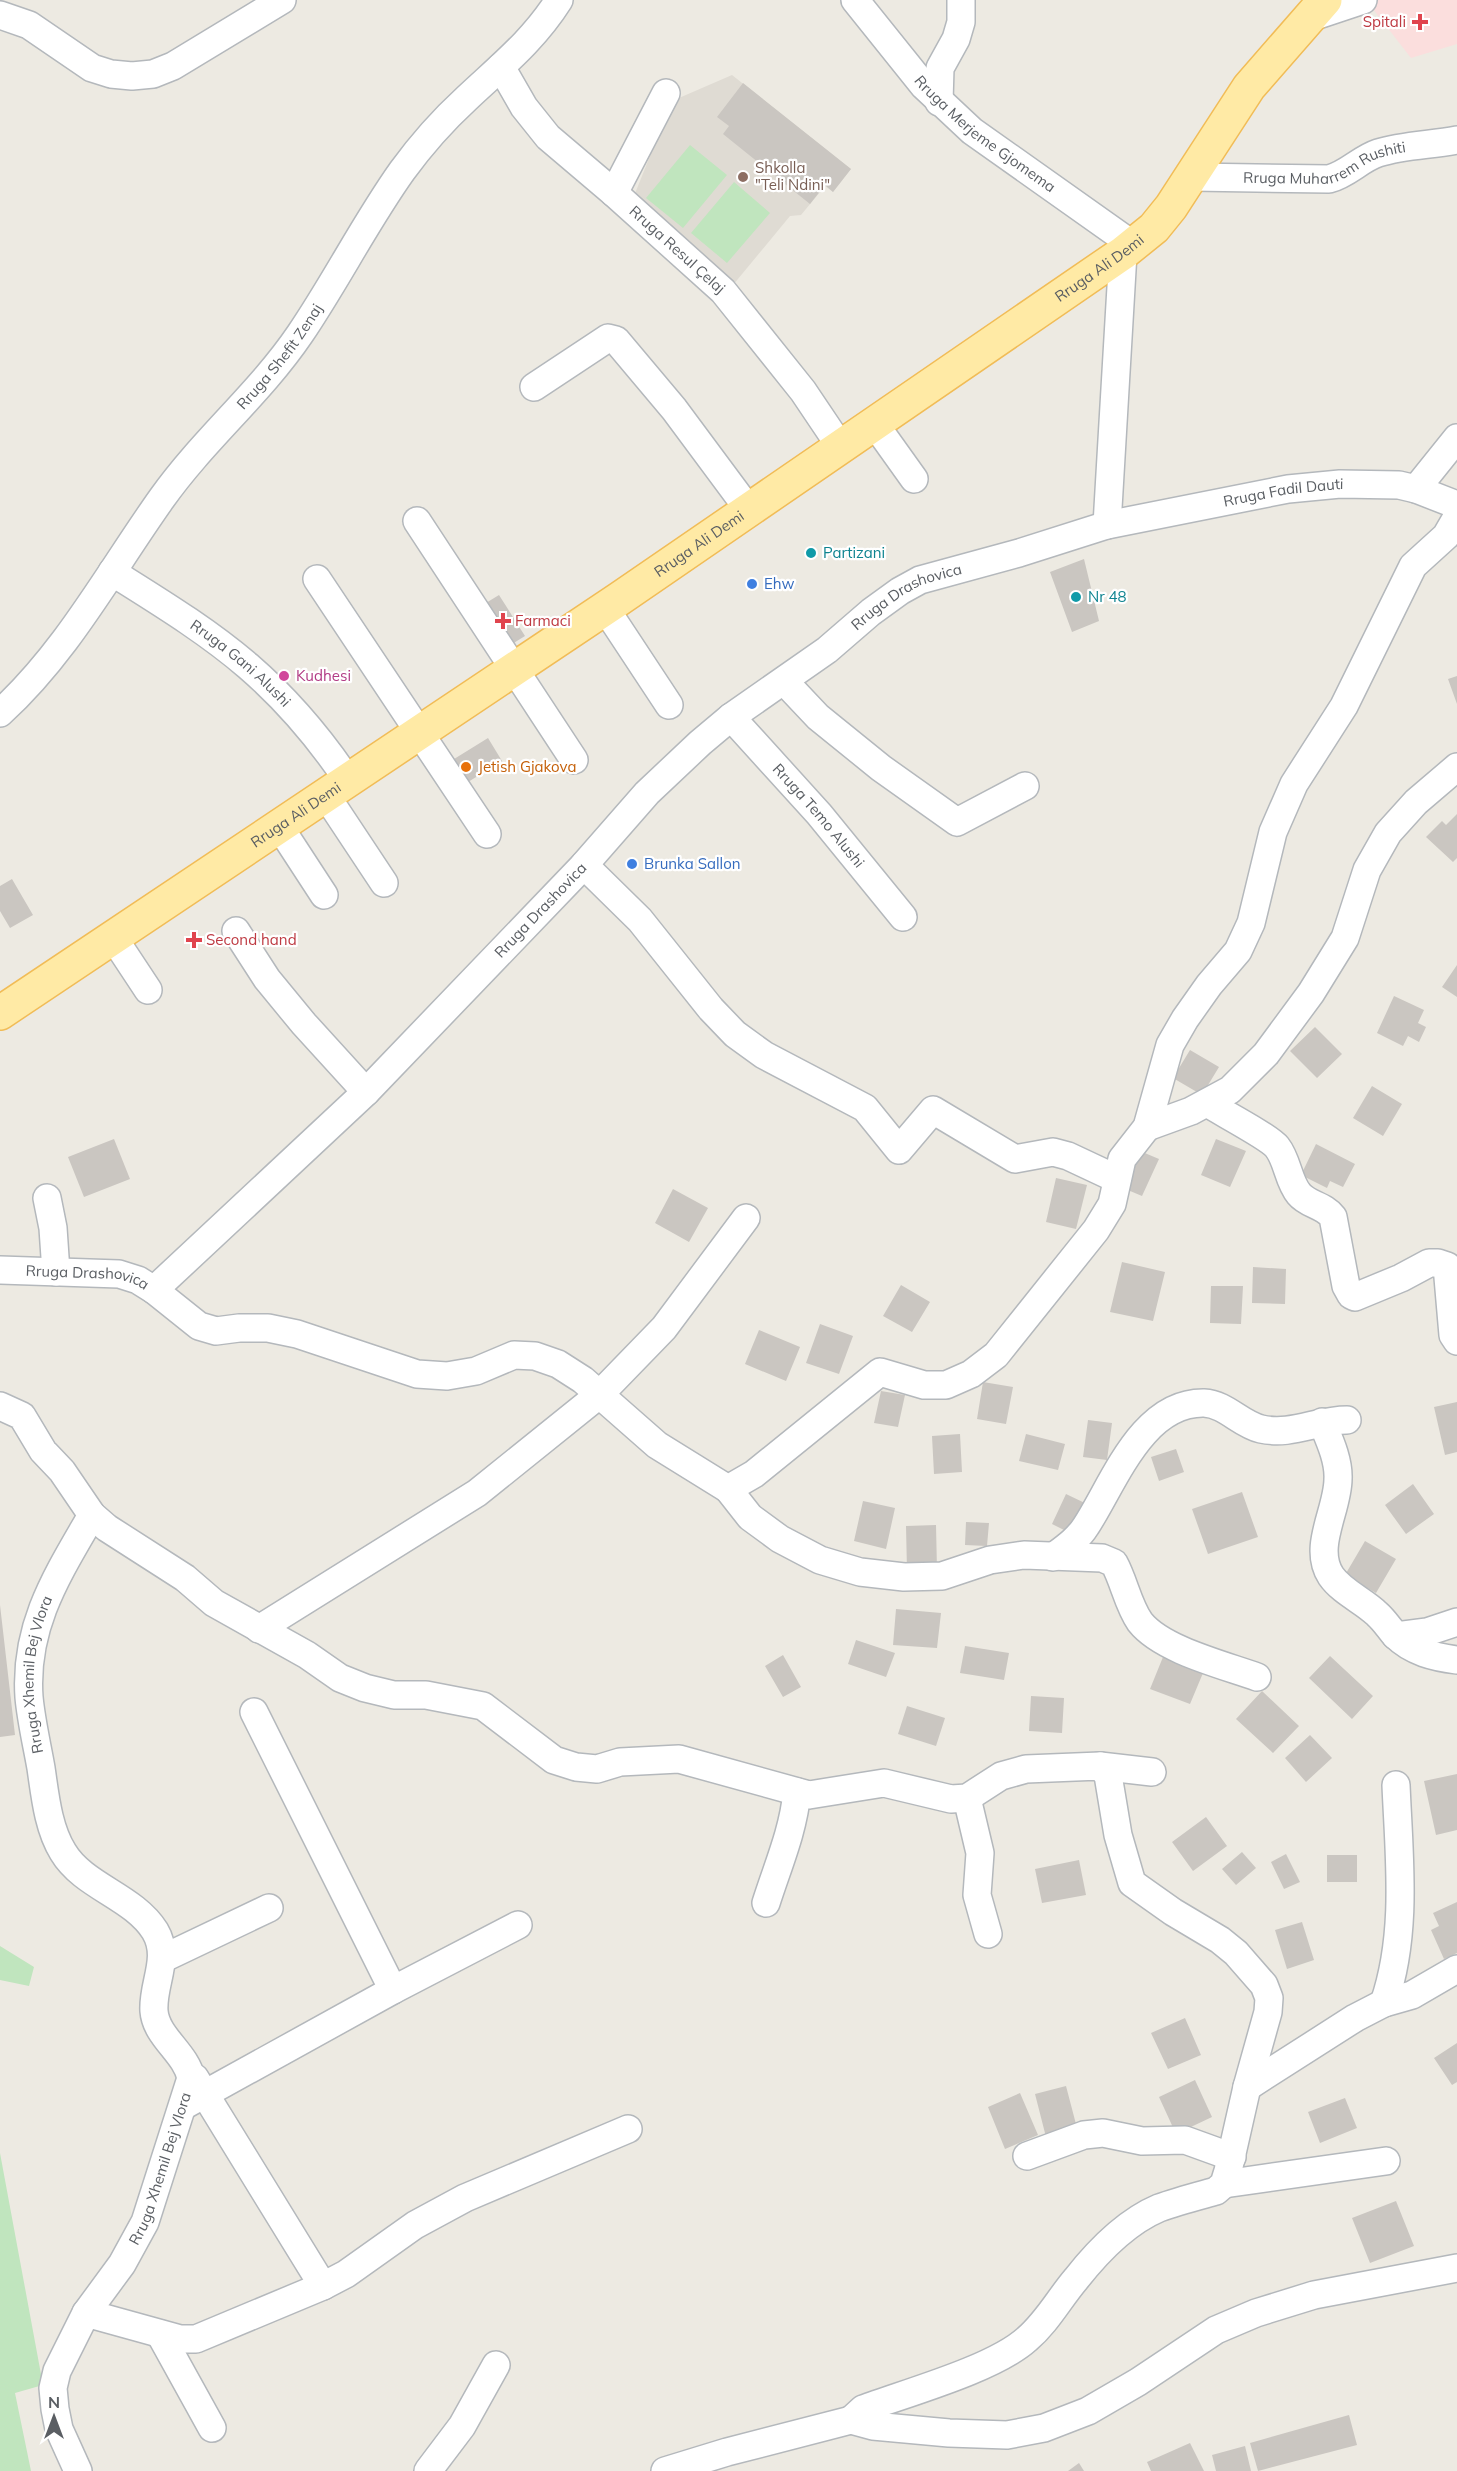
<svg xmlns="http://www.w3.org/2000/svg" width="1457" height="2471" font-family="Mulish,sans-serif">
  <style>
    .education { fill: #dfdbd3 }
    .medical { fill: #fbdedd }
    .green { fill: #c0e5be }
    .building { fill: #cac6c1 }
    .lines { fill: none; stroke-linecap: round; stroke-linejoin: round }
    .minor-casing { stroke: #b4b8bc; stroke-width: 30 }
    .major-casing { stroke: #f1bc57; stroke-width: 36 }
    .minor { stroke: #fff; stroke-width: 27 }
    .major { stroke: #ffeaa5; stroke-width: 33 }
    .health-dot { fill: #e0444e; stroke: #fff; stroke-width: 2 }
    .education-dot { fill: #8d6e63; stroke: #fff; stroke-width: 2 }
    .culture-dot { fill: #0f9aa8; stroke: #fff; stroke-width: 2 }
    .shop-dot { fill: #3f7fe0; stroke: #fff; stroke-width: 2 }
    .hotel-dot { fill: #d1479c; stroke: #fff; stroke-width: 2 }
    .food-dot { fill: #e8710a; stroke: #fff; stroke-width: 2 }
    .labels { text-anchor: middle; stroke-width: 4.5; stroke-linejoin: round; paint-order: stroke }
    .health-label { font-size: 15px; fill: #be3a42; stroke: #fff; text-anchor: start }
    .street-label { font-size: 15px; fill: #5a5e63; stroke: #fff }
    .education-label { font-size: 15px; fill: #785e54; stroke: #fff; text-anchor: start }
    .culture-label { font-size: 15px; fill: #0d838f; stroke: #fff; text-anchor: start }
    .shop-label { font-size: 15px; fill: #366cbe; stroke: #fff; text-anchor: start }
    .hotel-label { font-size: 15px; fill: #b23c85; stroke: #fff; text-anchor: start }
    .food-label { font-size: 15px; fill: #c56008; stroke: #fff; text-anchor: start }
  </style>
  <rect width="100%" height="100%" fill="#edeae2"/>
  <path class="education" d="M 732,75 L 851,169 L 833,192 L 825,186 L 801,215 L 790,216 L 733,285 L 634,196 L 672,101 Z"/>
  <path class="medical" d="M 1366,0 L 1457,0 L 1457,44 L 1411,58 Z"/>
  <path class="green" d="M 690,145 L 727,175 L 683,228 L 646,198 Z
    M 734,182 L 770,213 L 727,263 L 691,233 Z
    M 0,1946 L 34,1967 L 29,1986 L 0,1980 Z
    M 0,2153 L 43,2385 L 15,2393 L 31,2471 L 0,2471 Z"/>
  <path class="building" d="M 743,83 L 851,169 L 833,192 L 825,185 L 810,204 L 723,134 L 729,126 L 717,117 Z
    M 1084,559 L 1099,621 L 1072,632 L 1050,572 Z
    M 499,595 L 525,636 L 507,647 L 481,606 Z
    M 1457,676 L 1457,704 L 1448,679 Z
    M 488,738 L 502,761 L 460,787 L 446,764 Z
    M 1457,814 L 1457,858 L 1453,862 L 1426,837 L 1442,821 L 1446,825 Z
    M 12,879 L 33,915 L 10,928 L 0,911 L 0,886 Z
    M 1457,965 L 1457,997 L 1442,987 Z
    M 1394,996 L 1424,1010 L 1418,1023 L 1426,1027 L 1419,1042 L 1408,1036 L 1403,1046 L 1377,1033 Z
    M 1315,1027 L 1342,1054 L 1317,1078 L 1290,1051 Z
    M 1190,1050 L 1219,1067 L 1202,1095 L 1173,1078 Z
    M 1372,1086 L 1402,1104 L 1383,1136 L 1353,1118 Z
    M 114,1139 L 130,1179 L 84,1197 L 68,1157 Z
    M 1216,1139 L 1246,1151 L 1230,1187 L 1201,1175 Z
    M 1316,1144 L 1355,1164 L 1343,1187 L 1330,1181 L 1327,1188 L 1301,1175 Z
    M 1140,1151 L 1159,1159 L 1142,1196 L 1123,1188 Z
    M 1056,1178 L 1087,1185 L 1076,1229 L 1046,1222 Z
    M 673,1189 L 708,1208 L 689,1242 L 655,1223 Z
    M 1122,1262 L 1165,1272 L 1153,1321 L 1110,1312 Z
    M 1253,1267 L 1286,1269 L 1285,1304 L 1252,1303 Z
    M 901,1285 L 930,1302 L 912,1332 L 883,1316 Z
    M 1211,1286 L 1243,1286 L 1241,1324 L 1210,1323 Z
    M 820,1324 L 853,1336 L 839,1374 L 806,1363 Z
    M 759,1330 L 800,1347 L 786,1381 L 745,1364 Z
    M 983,1382 L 1013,1387 L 1006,1424 L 977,1419 Z
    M 881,1391 L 905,1395 L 898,1427 L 874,1423 Z
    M 1457,1402 L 1457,1452 L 1445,1455 L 1434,1407 Z
    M 1088,1420 L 1112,1423 L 1107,1460 L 1083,1457 Z
    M 960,1434 L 962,1472 L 934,1474 L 932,1436 Z
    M 1026,1434 L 1065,1444 L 1058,1470 L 1019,1461 Z
    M 1176,1449 L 1184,1472 L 1159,1481 L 1151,1457 Z
    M 1413,1484 L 1434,1514 L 1406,1534 L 1385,1505 Z
    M 1242,1492 L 1258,1537 L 1208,1554 L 1192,1509 Z
    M 1066,1494 L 1089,1505 L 1074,1535 L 1052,1524 Z
    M 863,1501 L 895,1508 L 886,1549 L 854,1541 Z
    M 966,1522 L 989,1523 L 987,1546 L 965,1545 Z
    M 936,1525 L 937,1570 L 907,1571 L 906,1526 Z
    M 1365,1541 L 1396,1559 L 1376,1593 L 1345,1575 Z
    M 0,1605 L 15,1735 L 0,1737 Z
    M 896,1609 L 941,1613 L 937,1648 L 893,1645 Z
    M 856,1640 L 895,1653 L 886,1677 L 848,1664 Z
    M 965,1646 L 1009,1653 L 1004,1680 L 960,1673 Z
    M 783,1655 L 801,1687 L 783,1697 L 765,1666 Z
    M 1330,1656 L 1373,1696 L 1352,1719 L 1309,1678 Z
    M 1163,1657 L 1203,1673 L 1190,1704 L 1150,1689 Z
    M 1262,1691 L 1299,1726 L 1273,1753 L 1236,1719 Z
    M 1031,1696 L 1064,1698 L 1062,1733 L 1029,1731 Z
    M 907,1706 L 945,1718 L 936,1746 L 898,1734 Z
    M 1310,1735 L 1332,1758 L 1306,1782 L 1285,1758 Z
    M 1457,1774 L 1457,1830 L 1436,1835 L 1424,1781 Z
    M 1206,1817 L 1227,1846 L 1193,1871 L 1172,1842 Z
    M 1242,1852 L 1256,1868 L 1236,1885 L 1222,1869 Z
    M 1286,1854 L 1300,1882 L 1284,1889 L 1271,1862 Z
    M 1327,1855 L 1357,1855 L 1357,1882 L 1327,1882 Z
    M 1079,1860 L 1086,1895 L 1042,1903 L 1035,1869 Z
    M 1457,1902 L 1457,1953 L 1444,1959 L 1431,1930 L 1439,1926 L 1433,1913 Z
    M 1302,1922 L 1314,1960 L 1287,1969 L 1275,1930 Z
    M 1185,2018 L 1201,2055 L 1168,2069 L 1151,2033 Z
    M 1457,2043 L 1457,2082 L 1452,2085 L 1434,2058 Z
    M 1195,2080 L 1212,2117 L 1176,2134 L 1159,2097 Z
    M 1066,2086 L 1077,2128 L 1046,2137 L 1035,2094 Z
    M 1020,2093 L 1038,2135 L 1005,2149 L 988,2107 Z
    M 1345,2098 L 1357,2128 L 1320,2143 L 1308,2112 Z
    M 1396,2201 L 1414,2246 L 1370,2263 L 1352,2218 Z
    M 1349,2415 L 1357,2445 L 1258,2471 L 1250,2443 Z
    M 1190,2443 L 1204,2471 L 1151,2471 L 1147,2462 Z
    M 1245,2446 L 1251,2471 L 1216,2471 L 1212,2455 Z
    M 1079,2463 L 1084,2471 L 1068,2471 Z"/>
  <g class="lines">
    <defs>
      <g id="minor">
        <path id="s1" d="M 855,0 L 924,86 L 972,131 L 1133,245"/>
        <path d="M 0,15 L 29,25 L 92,68 L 111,74 L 132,76 L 153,74 L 173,66 L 282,0"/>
        <path d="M 1312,17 L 1363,0"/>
        <path id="s2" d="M 501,67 L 524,107 L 548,137 L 614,193 L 723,291 L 803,391 L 840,446"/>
        <path d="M 939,102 L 940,68 L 956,39 L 961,22 L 961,0"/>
        <path id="s3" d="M 1192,177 L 1329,179 C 1348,174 1360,159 1378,153 C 1403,145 1431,145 1457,140"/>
        <path d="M 614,193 L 666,93"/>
        <path d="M 534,387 L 608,338 L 616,340 L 674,409 L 749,510"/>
        <path d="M 874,423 L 914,479"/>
        <path d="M 1416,489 L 1457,438"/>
        <path d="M 417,521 L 574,760"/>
        <path d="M 1107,525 L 1123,253"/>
        <path id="s4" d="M 112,572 C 158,601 206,630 248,666 C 285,698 320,739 347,779"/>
        <path d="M 317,579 L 487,834"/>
        <path d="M 605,608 L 669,705"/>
        <path d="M 784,681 L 818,717 L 881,768 L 957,822 L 1025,786"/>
        <path id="s5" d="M 0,713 C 67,652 110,571 162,498 C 204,439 260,393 300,334 C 336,281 365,223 402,171 C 421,145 442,121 466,99 C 501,66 533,41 559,0"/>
        <path id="s6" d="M 731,717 L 819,814 L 903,917"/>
        <path d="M 325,794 L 384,883"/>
        <path d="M 279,826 L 324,895"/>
        <path d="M 584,865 L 640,920 L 711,1009 L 735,1034 L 764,1055 L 865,1108 L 899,1150 L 933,1110 L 1015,1159 L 1053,1152 L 1068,1156 L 1117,1179"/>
        <path d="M 236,931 L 267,979 L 304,1024 L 366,1092"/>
        <path d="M 113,937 L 148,990"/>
        <path d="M 1207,1103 C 1221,1112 1269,1137 1277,1147 C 1288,1161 1288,1181 1299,1194 C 1308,1205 1324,1205 1333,1217 L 1346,1286 L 1351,1295 L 1355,1297 L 1401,1278 L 1429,1263 L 1438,1263 L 1447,1266 L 1453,1335 L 1457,1341"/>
        <path d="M 1147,1127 L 1191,1111 L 1230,1090 L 1266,1054 L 1311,993 L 1345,938 L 1367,870 L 1388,833 L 1416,802 L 1457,767"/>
        <path d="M 47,1198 L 53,1228 L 56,1272"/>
        <path id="s7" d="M 0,1270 L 119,1274 L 138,1280 L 154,1290 L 366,1092 L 584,865 L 647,793 L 700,743 L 731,717 L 827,650 L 871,612 L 900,591 L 920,580 L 1019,553 L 1107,525 L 1288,489 L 1340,484 L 1399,485 L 1416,489 L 1457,505"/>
        <path d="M 154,1290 L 199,1326 L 216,1331 L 239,1328 L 268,1328 L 297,1334 L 417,1374 L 447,1376 L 476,1371 L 514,1355 L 535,1356 L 558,1364 L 583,1380 L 657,1445 L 728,1489 L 754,1474 L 880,1372 L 924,1385 L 946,1385 L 971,1374 L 996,1355 L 1096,1230 L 1112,1204 L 1122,1159 L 1147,1127 L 1170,1045 L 1185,1019 L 1209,985 L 1238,951 L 1251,923 L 1273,832 L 1294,784 L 1344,706 L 1413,566 L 1446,536 L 1457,517"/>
        <path d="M 0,1406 L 22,1416 L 43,1451 L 62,1471 L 92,1515 L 107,1528 L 185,1578 L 214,1603 L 307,1655 L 340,1678 L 365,1688 L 394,1695 L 426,1695 L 483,1706 L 554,1760 L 576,1767 L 597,1769 L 620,1762 L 679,1759 L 809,1795 L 884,1783 L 951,1799 L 967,1798 L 1001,1776 L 1026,1769 L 1100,1766 L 1108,1775 L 1118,1835 L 1132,1883 L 1173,1912 L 1220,1940 L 1236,1953 L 1264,1985 L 1269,1998 L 1268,2012 L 1247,2087 L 1228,2171 L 1224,2184 L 1216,2191 C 1198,2196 1178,2201 1159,2208 C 1126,2222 1098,2251 1076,2279 C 1059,2299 1047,2322 1027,2339 C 994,2369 906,2393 863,2409 L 851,2420"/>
        <path d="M 1322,1422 C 1329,1439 1339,1460 1338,1479 C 1338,1510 1312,1547 1331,1576 C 1342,1592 1364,1601 1377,1614 C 1384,1620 1389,1628 1395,1635 C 1412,1652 1434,1657 1457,1660"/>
        <path d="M 728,1489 L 750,1517 L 780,1539 L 820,1560 L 860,1572 L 904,1577 L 942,1576 L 990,1560 L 1024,1555 L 1102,1558 L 1114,1563 C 1124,1581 1128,1605 1140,1622 C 1162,1650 1224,1665 1257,1677"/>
        <path d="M 1053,1557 C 1065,1548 1078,1539 1086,1526 C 1114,1483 1142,1402 1204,1403 C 1226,1404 1240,1424 1261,1429 C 1291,1436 1317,1420 1347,1420"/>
        <path d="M 259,1629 L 477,1493 L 600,1394 L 664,1328 L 746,1218"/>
        <path d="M 1396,1636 L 1427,1632 L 1457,1622"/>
        <path d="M 254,1712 L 393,1990"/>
        <path d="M 1100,1766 L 1152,1772"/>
        <path d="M 967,1798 L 980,1853 L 977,1895 L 988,1934"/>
        <path d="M 766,1903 C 778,1865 793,1832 797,1792"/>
        <path d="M 162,1959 L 269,1908"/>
        <path d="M 1384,2003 C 1408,1933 1399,1857 1396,1785"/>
        <path d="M 195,2078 L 323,2286"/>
        <path d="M 1247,2087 L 1355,2018 L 1384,2003 L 1412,1995 L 1457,1969"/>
        <path d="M 183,2106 L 393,1990 L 518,1925"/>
        <path d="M 1027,2156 L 1084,2135 L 1103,2133 L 1142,2141 L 1185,2140 L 1232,2157"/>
        <path d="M 1224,2184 L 1386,2161"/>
        <path d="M 86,2313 L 180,2339 L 196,2339 L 323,2286 L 346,2274 L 415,2225 L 465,2198 L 628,2129"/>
        <path d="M 160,2334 L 212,2428"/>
        <path id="s8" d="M 78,2471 L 59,2429 L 55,2409 L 53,2388 L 57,2371 L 86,2313 L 122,2264 L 145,2222 L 191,2078 C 186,2053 156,2037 154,2011 C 152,1984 171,1958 155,1931 C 133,1896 84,1887 63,1852 C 48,1828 45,1795 41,1768 C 37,1745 31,1720 29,1697 C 24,1625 58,1574 92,1515"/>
        <path d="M 428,2471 L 462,2426 L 496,2365"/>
        <path d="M 665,2471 L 727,2452 L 851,2420 L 873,2426 L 949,2433 L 1007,2435 L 1044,2428 L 1088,2411 L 1138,2382 L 1216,2330 L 1256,2313 L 1314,2295 L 1457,2268"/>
      </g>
      <g id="major">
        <path id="s9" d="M 0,1013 L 619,599 L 1123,253 L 1154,228 L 1171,207 L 1249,87 L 1325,0"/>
      </g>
    </defs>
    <use href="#minor" class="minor-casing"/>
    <use href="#major" class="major-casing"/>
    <use href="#minor" class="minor"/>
    <use href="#major" class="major"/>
  </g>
  <g class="health-dot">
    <path d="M1417 13h6v6h6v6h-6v6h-6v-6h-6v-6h6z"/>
    <path d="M500 612h6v6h6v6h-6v6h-6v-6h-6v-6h6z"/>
    <path d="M191 931h6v6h6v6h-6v6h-6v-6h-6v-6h6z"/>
  </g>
  <circle class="education-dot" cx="743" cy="177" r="6"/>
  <g class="culture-dot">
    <circle cx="811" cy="553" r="6"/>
    <circle cx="1076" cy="597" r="6"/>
  </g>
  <g class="shop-dot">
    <circle cx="752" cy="584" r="6"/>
    <circle cx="632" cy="864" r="6"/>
  </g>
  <circle class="hotel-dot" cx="284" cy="676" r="6"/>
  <circle class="food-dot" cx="466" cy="767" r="6"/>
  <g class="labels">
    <g class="health-label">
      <text x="1406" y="27" text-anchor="end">Spitali</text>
      <text x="515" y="626">Farmaci</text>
      <text x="206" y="945">Second hand</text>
    </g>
    <g class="street-label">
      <text dy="5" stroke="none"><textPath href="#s1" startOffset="188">Rruga Merjeme Gjomema</textPath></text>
      <text dy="5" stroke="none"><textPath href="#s3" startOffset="136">Rruga Muharrem Rushiti</textPath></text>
      <text dy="5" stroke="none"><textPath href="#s2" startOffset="256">Rruga Resul Çelaj</textPath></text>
      <text dy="5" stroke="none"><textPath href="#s9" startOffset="1328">Rruga Ali Demi</textPath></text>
      <text dy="5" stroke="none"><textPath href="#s5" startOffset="454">Rruga Shefit Zenaj</textPath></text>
      <text dy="5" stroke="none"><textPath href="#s7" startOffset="1580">Rruga Fadil Dauti</textPath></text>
      <text dy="5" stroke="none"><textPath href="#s9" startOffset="842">Rruga Ali Demi</textPath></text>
      <text dy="5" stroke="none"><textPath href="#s7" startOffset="1186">Rruga Drashovica</textPath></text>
      <text dy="5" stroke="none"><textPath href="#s4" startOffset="158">Rruga Gani Alushi</textPath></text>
      <text dy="5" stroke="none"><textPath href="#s9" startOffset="356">Rruga Ali Demi</textPath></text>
      <text dy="5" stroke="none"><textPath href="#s6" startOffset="132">Rruga Temo Alushi</textPath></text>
      <text dy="5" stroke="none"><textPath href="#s7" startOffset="700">Rruga Drashovica</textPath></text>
      <text dy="5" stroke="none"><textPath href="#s7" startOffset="88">Rruga Drashovica</textPath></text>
      <text dy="5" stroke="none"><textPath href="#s8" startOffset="894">Rruga Xhemil Bej Vlora</textPath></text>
      <text dy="5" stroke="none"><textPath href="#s8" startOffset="334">Rruga Xhemil Bej Vlora</textPath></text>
    </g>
    <g class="education-label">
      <text x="755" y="173">Shkolla<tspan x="755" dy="17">"Teli Ndini"</tspan></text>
    </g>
    <g class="culture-label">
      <text x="823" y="558">Partizani</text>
      <text x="1088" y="602">Nr 48</text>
    </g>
    <g class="shop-label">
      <text x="764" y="589">Ehw</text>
      <text x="644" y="869">Brunka Sallon</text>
    </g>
    <g class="hotel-label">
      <text x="296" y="681">Kudhesi</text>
    </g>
    <g class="food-label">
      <text x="478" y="772">Jetish Gjakova</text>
    </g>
  </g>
  <g transform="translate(54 2417)" stroke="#ffffff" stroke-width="4.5" paint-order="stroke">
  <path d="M0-4.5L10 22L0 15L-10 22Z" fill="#5a5e63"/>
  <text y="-9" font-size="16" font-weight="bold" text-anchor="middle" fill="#5a5e63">N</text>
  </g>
</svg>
